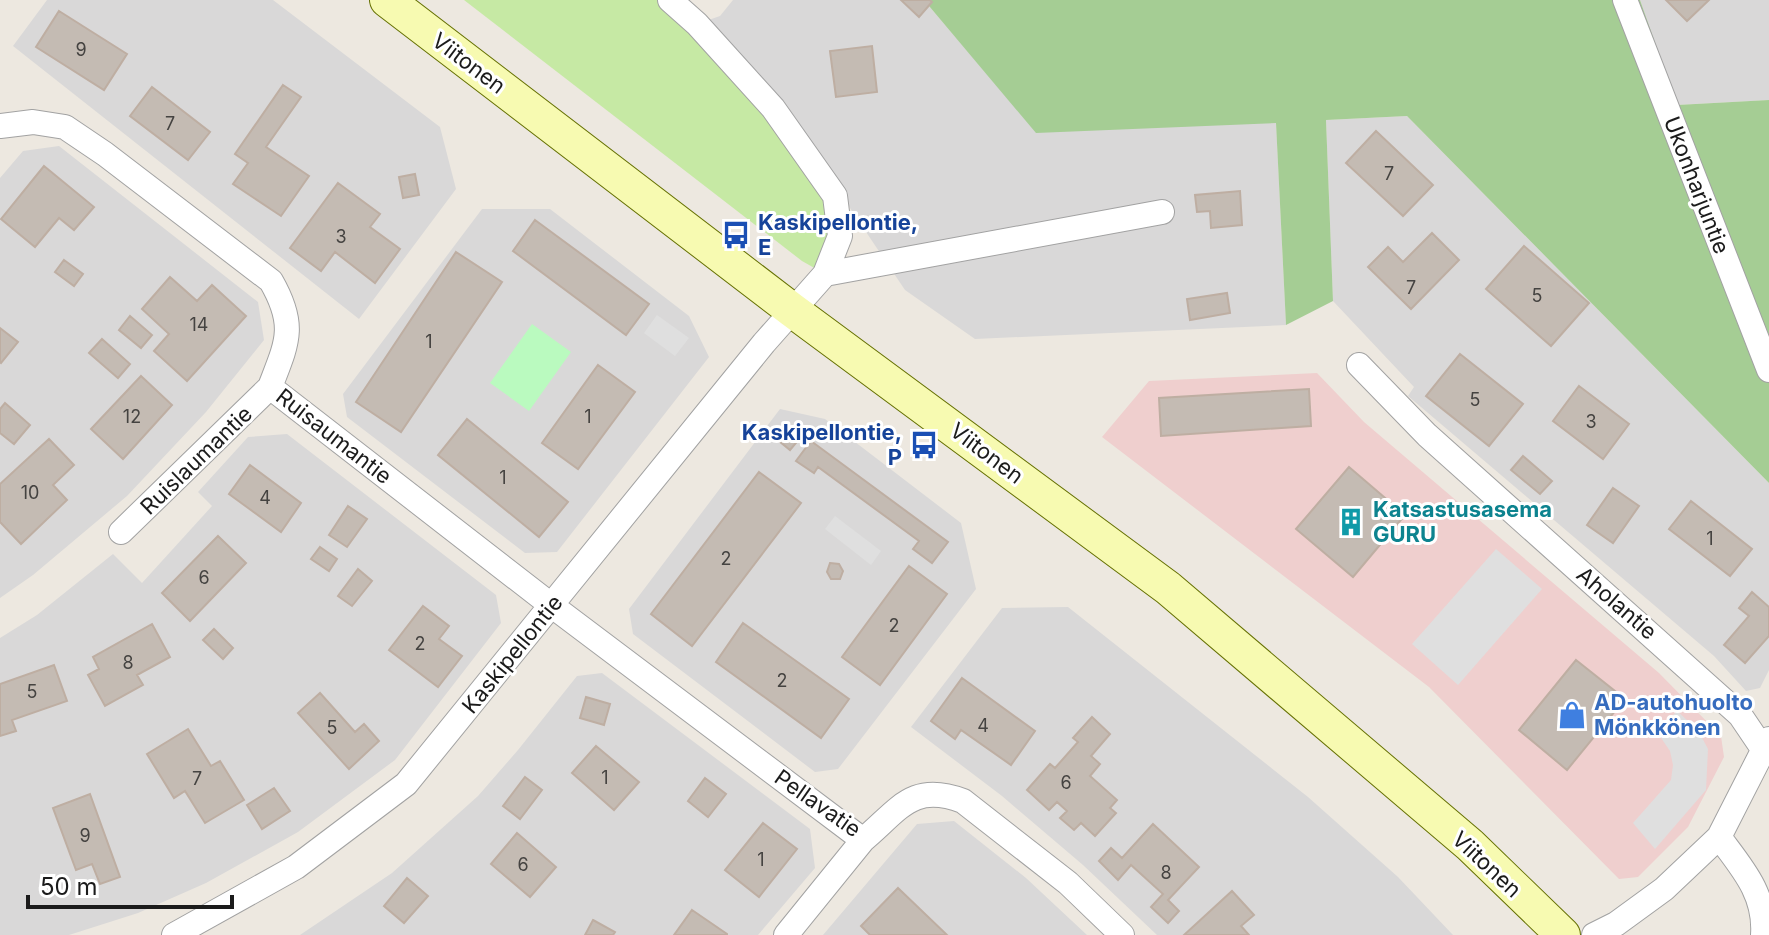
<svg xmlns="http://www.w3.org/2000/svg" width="1769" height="935" font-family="Inter,sans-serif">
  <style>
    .residential { fill: #d9d8d8 }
    .commercial { fill: #efcfce }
    .grass { fill: #c6e9a4 }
    .forest { fill: #a5cd94 }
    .park { fill: #bafabf }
    .parking { fill: #dfdfdf }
    .building { fill: #c4bbb3; stroke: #beaea2; stroke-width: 2 }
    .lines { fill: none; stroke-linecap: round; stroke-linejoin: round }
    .street-casing { stroke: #a2a2a2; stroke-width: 26 }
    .secondary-casing { stroke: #667103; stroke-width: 36 }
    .street { stroke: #fff; stroke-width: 24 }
    .secondary { stroke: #f7fab1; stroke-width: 34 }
    .labels { text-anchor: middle; stroke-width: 6; stroke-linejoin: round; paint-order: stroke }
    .number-label { font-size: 18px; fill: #454341 }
    .street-label { font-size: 22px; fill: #1b1b1b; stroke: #fff }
    .transit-label { font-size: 22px; font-weight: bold; fill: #164399; stroke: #fff; text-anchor: start }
    .culture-label { font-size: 22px; font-weight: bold; fill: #0d838f; stroke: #fff; text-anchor: start }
    .shop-label { font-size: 22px; font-weight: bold; fill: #366cbe; stroke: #fff; text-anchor: start }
  </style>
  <rect width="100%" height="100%" fill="#ede8e0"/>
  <path class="residential" d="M 47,0 L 273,0 L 440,127 L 456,189 L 359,319 L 13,46 Z
    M 733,0 L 924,0 L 1036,132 L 1276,122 L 1286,325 L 975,339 L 905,290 L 807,144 L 697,24 L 720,16 Z
    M 1640,0 L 1769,0 L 1769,100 L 1676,105 Z
    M 1407,116 L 1769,483 L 1769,670 L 1760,688 L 1746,691 L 1714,656 L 1408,396 L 1414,387 L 1333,301 L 1326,120 Z
    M 59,146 L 258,302 L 264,340 L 206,412 L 127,496 L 33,575 L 0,598 L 0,178 L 23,151 Z
    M 482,209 L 550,209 L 689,316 L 709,357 L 557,552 L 525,553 L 347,417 L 343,394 Z
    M 780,409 L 825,419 L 961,523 L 976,589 L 838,769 L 815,772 L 633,634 L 629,609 Z
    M 287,434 L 496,595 L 501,623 L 395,760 L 298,832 L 206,883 L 138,913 L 69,935 L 0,935 L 0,638 L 37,615 L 113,554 L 142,583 L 212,506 L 198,492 L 248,437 Z
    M 1068,607 L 1308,797 L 1398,877 L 1453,935 L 1157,935 L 1083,865 L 1002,796 L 911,727 L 1002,608 Z
    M 602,673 L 810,829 L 815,868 L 758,935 L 300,935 L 392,873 L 478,796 L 518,750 L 577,676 Z
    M 954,821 L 1026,878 L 1087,935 L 823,935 L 917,824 Z"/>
  <path class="commercial" d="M 1317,373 L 1364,422 L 1659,673 L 1721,736 L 1724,757 L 1688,827 L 1638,877 L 1619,879 L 1429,687 L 1102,437 L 1149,381 Z"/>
  <path class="grass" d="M 464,0 L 670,0 L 835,196 L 825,274 L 802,261 Z"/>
  <path class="forest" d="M 924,0 L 1640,0 L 1677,105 L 1769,100 L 1769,483 L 1407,116 L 1326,120 L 1333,301 L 1286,325 L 1276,123 L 1036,133 Z"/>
  <path class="park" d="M 532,324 L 571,352 L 529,411 L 490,383 Z"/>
  <path class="parking" d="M 657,315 L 689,338 L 675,356 L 644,333 Z
    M 835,516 L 881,551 L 871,565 L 825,529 Z
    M 1496,549 L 1542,589 L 1458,685 L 1412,644 Z
    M 1677,711 L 1698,730 L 1708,749 L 1706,790 L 1655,849 L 1633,823 L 1671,780 L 1673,765 L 1670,751 L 1657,732 Z"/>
  <path class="building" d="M 901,0 L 930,0 L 932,2 L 919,17 Z
    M 1666,0 L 1709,0 L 1687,21 Z
    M 59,11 L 127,54 L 104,90 L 36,47 Z
    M 872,46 L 877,92 L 836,97 L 830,51 Z
    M 283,85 L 301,97 L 266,147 L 309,176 L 281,216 L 233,184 L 248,163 L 235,154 Z
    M 152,87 L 210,132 L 188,160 L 130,116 Z
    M 1376,131 L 1433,185 L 1403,216 L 1346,163 Z
    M 44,166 L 94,207 L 74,230 L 59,218 L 35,247 L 1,219 Z
    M 415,174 L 419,195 L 403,198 L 399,177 Z
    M 338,183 L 380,214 L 370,227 L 400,249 L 375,283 L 335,252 L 321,271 L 290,248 Z
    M 1240,191 L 1242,225 L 1211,228 L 1210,211 L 1197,212 L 1195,195 Z
    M 535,220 L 649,304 L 626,335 L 513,251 Z
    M 1432,233 L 1459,260 L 1411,309 L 1368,267 L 1388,247 L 1403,262 Z
    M 1524,246 L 1589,303 L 1551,346 L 1486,289 Z
    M 456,252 L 502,282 L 401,432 L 356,402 Z
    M 64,260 L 83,274 L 74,286 L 55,272 Z
    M 170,277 L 197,301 L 212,285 L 246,316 L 187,381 L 154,351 L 169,334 L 142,309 Z
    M 1227,293 L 1230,313 L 1190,320 L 1187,299 Z
    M 130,316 L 152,335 L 141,348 L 119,330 Z
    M 0,328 L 18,342 L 1,363 L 0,362 Z
    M 102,339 L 130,364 L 118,378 L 89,353 Z
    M 1460,354 L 1523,404 L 1489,446 L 1426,396 Z
    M 598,365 L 635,392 L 578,469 L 542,443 Z
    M 141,376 L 172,405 L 123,459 L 91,429 Z
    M 1579,386 L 1629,424 L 1603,459 L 1553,421 Z
    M 1309,389 L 1311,426 L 1161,436 L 1159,398 Z
    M 5,403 L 30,425 L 14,444 L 0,433 L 0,409 Z
    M 467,419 L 568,502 L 539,537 L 438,455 Z
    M 790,428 L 801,437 L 790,450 L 779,441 Z
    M 49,439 L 74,465 L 53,485 L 67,500 L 21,544 L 0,522 L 0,484 Z
    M 811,441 L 948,542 L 932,563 L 913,549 L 919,541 L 818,467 L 814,473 L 796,461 Z
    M 1523,456 L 1552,481 L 1540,494 L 1511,470 Z
    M 250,465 L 301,503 L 281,532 L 229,494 Z
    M 1349,467 L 1405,515 L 1353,577 L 1296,529 Z
    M 759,472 L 801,503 L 692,646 L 651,614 Z
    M 1613,488 L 1639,506 L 1613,543 L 1587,525 Z
    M 1691,501 L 1752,549 L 1730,576 L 1669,529 Z
    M 348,506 L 367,519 L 347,547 L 329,535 Z
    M 218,536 L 246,563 L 190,621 L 162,593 Z
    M 320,547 L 337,559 L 329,571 L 311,559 Z
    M 830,563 L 839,564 L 843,571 L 840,579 L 831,579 L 827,572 Z
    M 909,566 L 947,594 L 880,685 L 842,657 Z
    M 358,569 L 372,581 L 352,606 L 338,596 Z
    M 1752,592 L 1769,607 L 1769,636 L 1745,663 L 1724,645 L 1749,616 L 1739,608 Z
    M 423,606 L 449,626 L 439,639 L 462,656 L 438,687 L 389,650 Z
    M 743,623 L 849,699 L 821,738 L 716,662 Z
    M 152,624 L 170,657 L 137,675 L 143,685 L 105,706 L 88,675 L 99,669 L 93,657 Z
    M 214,629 L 233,648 L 223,659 L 203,640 Z
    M 1576,660 L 1625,699 L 1567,770 L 1519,730 Z
    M 54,665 L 67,701 L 12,720 L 16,731 L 0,736 L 0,684 Z
    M 962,678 L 1035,731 L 1011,765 L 961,730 L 955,739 L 931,721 Z
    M 320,693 L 355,732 L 364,724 L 379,741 L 349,769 L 298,713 Z
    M 586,697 L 610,704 L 604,725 L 580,718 Z
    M 1092,717 L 1110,734 L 1091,756 L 1100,764 L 1090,776 L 1117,800 L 1110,808 L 1116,813 L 1095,836 L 1081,823 L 1074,830 L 1060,818 L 1067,811 L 1057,802 L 1049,810 L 1027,790 L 1050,764 L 1055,768 L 1078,742 L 1073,738 Z
    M 188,729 L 211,766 L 220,761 L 244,800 L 205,823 L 185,791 L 174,798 L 147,754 Z
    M 596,746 L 639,782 L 614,810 L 572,773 Z
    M 525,777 L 542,790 L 520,819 L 503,806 Z
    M 705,778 L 726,794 L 708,817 L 688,801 Z
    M 274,788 L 290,811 L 262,829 L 247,805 Z
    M 90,794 L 120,877 L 100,884 L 92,864 L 76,870 L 53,808 Z
    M 763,823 L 797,849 L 759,897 L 725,870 Z
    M 1153,824 L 1199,867 L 1168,900 L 1179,911 L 1168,923 L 1151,907 L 1163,894 L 1131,865 L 1118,880 L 1099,861 L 1111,848 L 1122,858 Z
    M 517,833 L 556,867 L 530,897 L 491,864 Z
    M 407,878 L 428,896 L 404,923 L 384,906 Z
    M 898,888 L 947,935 L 870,935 L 861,926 Z
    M 1232,891 L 1254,915 L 1241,926 L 1249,935 L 1184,935 Z
    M 692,910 L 727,934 L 727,935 L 674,935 Z
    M 593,920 L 615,932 L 613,935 L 585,935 Z"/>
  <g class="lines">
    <defs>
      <path id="street" d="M 1625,0 L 1769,370
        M 0,126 L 33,122 L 65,127 L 105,154 L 271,281 C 297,326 287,343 270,387 L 551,605 L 863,840 C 900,809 912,782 963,801 L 1068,883 L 1122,935
        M 825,274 L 1162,212
        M 1359,365 L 1427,435 L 1740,715 L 1763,749
        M 121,532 L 270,387
        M 1719,837 C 1742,868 1766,894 1763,935
        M 174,935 L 296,867 L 406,784 L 764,343 L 825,274 L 840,236 L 835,196 L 773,108 L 697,24 L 670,0
        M 786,935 L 863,840
        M 1594,935 L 1616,924 L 1664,889 L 1719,837 L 1769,739"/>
      <path id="secondary" d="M 387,0 L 792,310 L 1168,588 L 1470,845 L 1563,935"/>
    </defs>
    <use href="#street" class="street-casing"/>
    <use href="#secondary" class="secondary-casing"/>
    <use href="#street" class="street"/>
    <use href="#secondary" class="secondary"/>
  </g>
  <defs>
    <symbol id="bus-bare" viewBox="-9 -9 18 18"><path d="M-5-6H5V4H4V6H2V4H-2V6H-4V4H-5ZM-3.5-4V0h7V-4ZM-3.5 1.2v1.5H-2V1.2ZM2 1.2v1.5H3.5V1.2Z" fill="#1a4fb4" stroke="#fff" stroke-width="2.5" paint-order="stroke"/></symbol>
    <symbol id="building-bare" viewBox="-9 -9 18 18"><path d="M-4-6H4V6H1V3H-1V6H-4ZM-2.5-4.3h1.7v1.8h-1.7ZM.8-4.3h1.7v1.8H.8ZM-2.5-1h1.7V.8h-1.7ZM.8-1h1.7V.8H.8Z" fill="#0f9aa8" stroke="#fff" stroke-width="2.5" paint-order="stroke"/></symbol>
    <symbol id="shop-bare" viewBox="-9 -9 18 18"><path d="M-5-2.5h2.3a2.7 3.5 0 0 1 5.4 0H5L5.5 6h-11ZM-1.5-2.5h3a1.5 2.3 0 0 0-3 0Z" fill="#3f7fe0" stroke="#fff" stroke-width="2.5" paint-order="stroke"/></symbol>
  </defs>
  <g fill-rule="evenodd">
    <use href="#bus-bare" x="716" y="215" width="40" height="40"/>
    <use href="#bus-bare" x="904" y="425" width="40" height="40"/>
    <use href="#building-bare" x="1331" y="502" width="40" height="40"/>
    <use href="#shop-bare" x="1552" y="695" width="40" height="40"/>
  </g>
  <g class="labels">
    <g class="number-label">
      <text x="81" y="56">9</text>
      <text x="170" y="130">7</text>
      <text x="1389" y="180">7</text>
      <text x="341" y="243">3</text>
      <text x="1411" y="294">7</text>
      <text x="1537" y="302">5</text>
      <text x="199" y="331">14</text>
      <text x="429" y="348">1</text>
      <text x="1475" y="406">5</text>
      <text x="132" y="423">12</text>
      <text x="588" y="423">1</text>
      <text x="1591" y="428">3</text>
      <text x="503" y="484">1</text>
      <text x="30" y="499">10</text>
      <text x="265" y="504">4</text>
      <text x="1710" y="545">1</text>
      <text x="726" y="565">2</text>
      <text x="204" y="584">6</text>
      <text x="894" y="632">2</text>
      <text x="420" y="650">2</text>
      <text x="128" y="669">8</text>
      <text x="782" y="687">2</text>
      <text x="32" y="698">5</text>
      <text x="983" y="732">4</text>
      <text x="332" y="734">5</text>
      <text x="605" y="784">1</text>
      <text x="197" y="785">7</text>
      <text x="1066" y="789">6</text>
      <text x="85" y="842">9</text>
      <text x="761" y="866">1</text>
      <text x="523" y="871">6</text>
      <text x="1166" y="879">8</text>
    </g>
    <g class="street-label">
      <text transform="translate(469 63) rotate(37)" y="8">Viitonen</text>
      <text transform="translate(1697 185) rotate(69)" y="8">Ukonharjuntie</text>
      <text transform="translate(334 436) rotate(38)" y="8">Ruisaumantie</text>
      <text transform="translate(987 453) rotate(37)" y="8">Viitonen</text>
      <text transform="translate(196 460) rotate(-44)" y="8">Ruislaumantie</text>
      <text transform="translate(1617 603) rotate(41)" y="8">Aholantie</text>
      <text transform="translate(512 654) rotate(-51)" y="8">Kaskipellontie</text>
      <text transform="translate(818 803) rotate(35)" y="8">Pellavatie</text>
      <text transform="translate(1487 864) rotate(43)" y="8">Viitonen</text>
    </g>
    <g class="transit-label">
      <text x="758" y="230">Kaskipellontie,<tspan x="758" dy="25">E</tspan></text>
      <text x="902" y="440" text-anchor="end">Kaskipellontie,<tspan x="902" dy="25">P</tspan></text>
    </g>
    <g class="culture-label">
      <text x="1373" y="517">Katsastusasema<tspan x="1373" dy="25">GURU</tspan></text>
    </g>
    <g class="shop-label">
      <text x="1594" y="710">AD-autohuolto<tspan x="1594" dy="25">Mönkkönen</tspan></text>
    </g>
  </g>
  <path d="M28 895v12h204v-12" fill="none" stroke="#1b1b1b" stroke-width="4"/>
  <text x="40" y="895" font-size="24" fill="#1b1b1b" stroke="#ffffff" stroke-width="6" paint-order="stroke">50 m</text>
</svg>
